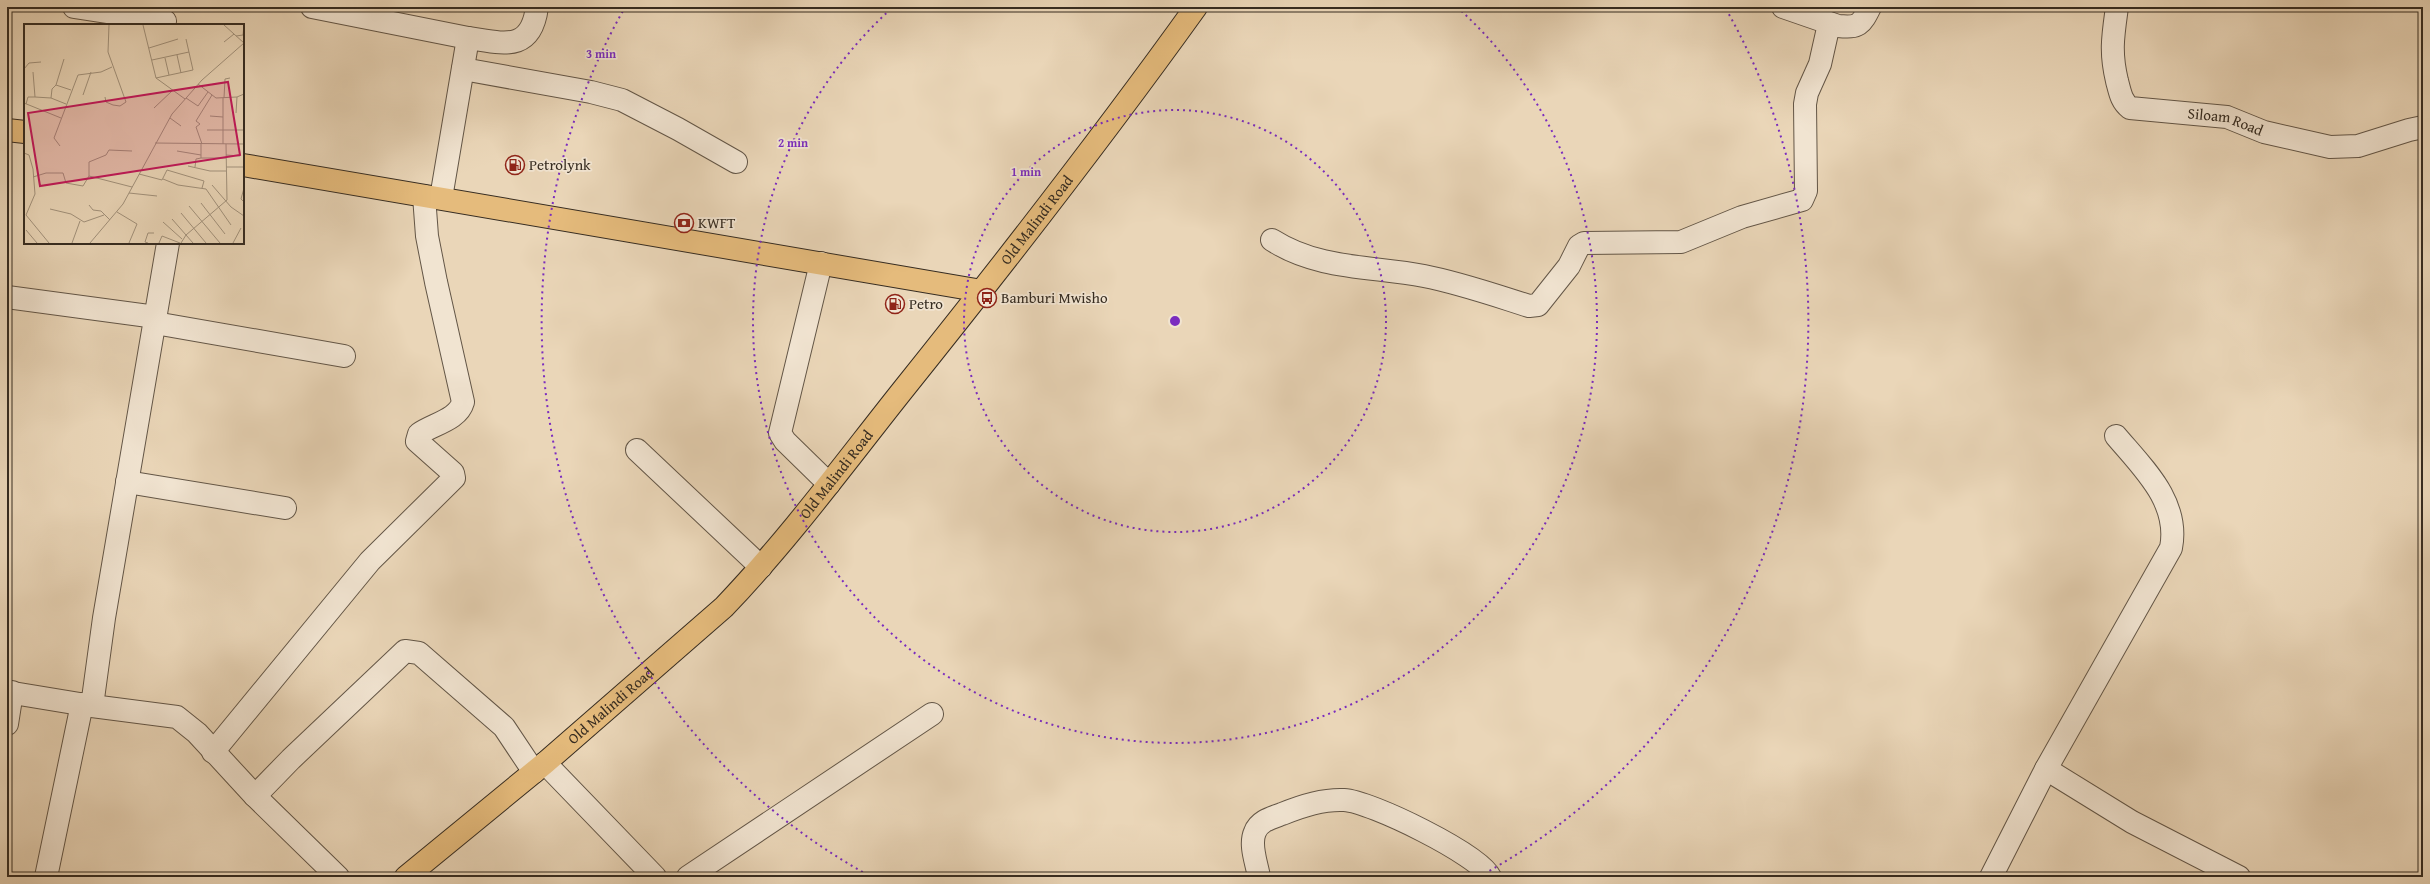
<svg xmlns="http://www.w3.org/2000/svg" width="2430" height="884" font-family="'Gentium Book Plus',serif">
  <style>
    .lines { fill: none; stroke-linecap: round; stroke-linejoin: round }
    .minor-casing { stroke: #635647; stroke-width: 24 }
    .major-casing { stroke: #362c21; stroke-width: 24 }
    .minor { stroke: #f1e4d1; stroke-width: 22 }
    .major { stroke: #e5bb7c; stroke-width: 22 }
    .ring { fill: none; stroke: #7b2cbf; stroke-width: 2; stroke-dasharray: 2 4 }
    .labels { text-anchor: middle; stroke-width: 3.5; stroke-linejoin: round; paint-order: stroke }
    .street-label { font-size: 15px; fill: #362c21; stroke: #f1e4d1 }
    .poi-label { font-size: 15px; fill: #362c21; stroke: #f1e4d1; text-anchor: start }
    .inset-road { fill: none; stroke: #a2927c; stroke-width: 1 }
    .view { fill: #c2185b; fill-opacity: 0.15; stroke: #c2185b; stroke-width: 2 }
    .inset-edge { fill: none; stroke: #362c21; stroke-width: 2 }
    .centre { fill: #7b2cbf; stroke: #f1e4d1; stroke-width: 2 }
    .ring-label { font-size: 12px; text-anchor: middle; font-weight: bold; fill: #7b2cbf; stroke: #f1e4d1; stroke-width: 3.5; stroke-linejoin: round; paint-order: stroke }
  </style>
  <rect width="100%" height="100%" fill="#ead6b8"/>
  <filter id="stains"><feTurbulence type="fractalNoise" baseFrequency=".005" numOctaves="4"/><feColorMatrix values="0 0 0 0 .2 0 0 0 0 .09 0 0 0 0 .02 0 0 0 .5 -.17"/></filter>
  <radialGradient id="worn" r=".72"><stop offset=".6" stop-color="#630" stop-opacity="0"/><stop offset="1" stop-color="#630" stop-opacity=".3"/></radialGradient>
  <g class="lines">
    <defs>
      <g id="minor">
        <path d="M 74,7 L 165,21"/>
        <path d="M 312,7 L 468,38 L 441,198"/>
        <path d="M 1783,7 L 1838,26 C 1859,28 1861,25 1870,7"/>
        <path id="s1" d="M 2117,7 C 2113,36 2110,52 2117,81 C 2120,92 2121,101 2130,108 L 2227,117 L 2264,132 L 2330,147 L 2358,146 L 2409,130 L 2423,127"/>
        <path d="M 468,38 C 503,43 531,53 537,7"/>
        <path d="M 463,69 L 591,92 L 622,100 L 678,129 L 736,162"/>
        <path d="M 1272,240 C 1319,270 1372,266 1424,276 C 1460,283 1494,295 1529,306 L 1538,305 L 1569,266 L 1579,246 L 1584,243 L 1681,242 L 1742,217 L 1802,200 L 1806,191 L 1805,104 L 1807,93 L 1820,64 L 1829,24"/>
        <path d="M 821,263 L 780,433 L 785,441 L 829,484"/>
        <path d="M 7,297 L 156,317"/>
        <path d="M 155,323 L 344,356"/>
        <path d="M 637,450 L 761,567"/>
        <path d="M 127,482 L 285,508"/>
        <path d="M 7,692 L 92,706 L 177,717 L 197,733 L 255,796 L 338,877"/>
        <path d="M 92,706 L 104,618 L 168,243"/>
        <path d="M 7,724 L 12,692"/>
        <path d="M 213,752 L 370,561 L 454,478 L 453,473 L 417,441 L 419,434 C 433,424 458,420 463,402 L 436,282 L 427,236 L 424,196"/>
        <path d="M 545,763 L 655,877"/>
        <path d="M 2046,769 L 2132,822 L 2239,877"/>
        <path d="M 255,796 L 291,759 L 405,651 L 419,653 L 504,727 L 534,772"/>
        <path d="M 46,877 L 82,704"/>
        <path d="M 688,877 L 932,714"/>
        <path d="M 1259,877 C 1257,864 1249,845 1255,832 C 1259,821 1271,818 1282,814 C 1301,806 1323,799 1344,800 C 1370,801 1480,855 1490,877"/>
        <path d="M 1991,877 L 2046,769 L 2171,548 C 2180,502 2143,468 2116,436"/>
      </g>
      <g id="major">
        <path d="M 7,130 L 25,132"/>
        <path d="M 243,165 L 982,291"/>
        <path id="s2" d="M 406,877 L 545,763 L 724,607 C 789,539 844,464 902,391 C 1003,265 1102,138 1196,7"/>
      </g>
    </defs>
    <use href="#minor" class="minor-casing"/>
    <use href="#major" class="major-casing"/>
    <use href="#minor" class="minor"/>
    <use href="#major" class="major"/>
  </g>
  <g class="ring">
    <circle cx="1175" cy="321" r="211"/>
    <path d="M1457 7A422 422 0 1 1 893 7"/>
    <path d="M868 875A633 633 0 0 1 624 9M1726 9A633 633 0 0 1 1482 875"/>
  </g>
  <defs>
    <symbol id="fuel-ring" viewBox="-11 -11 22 22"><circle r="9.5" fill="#f1e4d1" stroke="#8f2418" stroke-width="1.5"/><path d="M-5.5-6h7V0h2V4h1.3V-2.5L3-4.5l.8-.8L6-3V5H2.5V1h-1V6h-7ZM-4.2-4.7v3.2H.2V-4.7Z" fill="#8f2418"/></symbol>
    <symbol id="bank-ring" viewBox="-11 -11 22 22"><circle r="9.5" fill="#f1e4d1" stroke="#8f2418" stroke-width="1.5"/><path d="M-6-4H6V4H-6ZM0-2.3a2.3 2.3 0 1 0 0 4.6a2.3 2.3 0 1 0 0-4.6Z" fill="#8f2418"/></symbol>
    <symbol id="bus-ring" viewBox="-11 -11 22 22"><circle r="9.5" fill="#f1e4d1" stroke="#8f2418" stroke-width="1.5"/><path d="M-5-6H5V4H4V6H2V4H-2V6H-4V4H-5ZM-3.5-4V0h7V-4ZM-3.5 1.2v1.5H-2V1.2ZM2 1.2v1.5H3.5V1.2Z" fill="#8f2418"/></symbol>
  </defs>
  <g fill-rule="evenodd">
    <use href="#fuel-ring" x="504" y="154" width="22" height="22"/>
    <use href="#bank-ring" x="673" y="212" width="22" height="22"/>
    <use href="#bus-ring" x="976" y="287" width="22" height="22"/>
    <use href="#fuel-ring" x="884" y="293" width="22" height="22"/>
  </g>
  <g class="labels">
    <g class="street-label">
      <text dy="5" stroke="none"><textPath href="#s1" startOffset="202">Siloam Road</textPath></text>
      <text dy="5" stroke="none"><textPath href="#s2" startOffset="915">Old Malindi Road</textPath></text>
      <text dy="5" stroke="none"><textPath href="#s2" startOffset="591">Old Malindi Road</textPath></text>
      <text dy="5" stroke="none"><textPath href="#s2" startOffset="267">Old Malindi Road</textPath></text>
    </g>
    <g class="poi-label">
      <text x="529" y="170">Petrolynk</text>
      <text x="698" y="228">KWFT</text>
      <text x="1001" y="303">Bamburi Mwisho</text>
      <text x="909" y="309">Petro</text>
    </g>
  </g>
  <g transform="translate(24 24)">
    <rect width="220" height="220" fill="#ead6b8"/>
    <path class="inset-road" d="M 119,1 L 132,54 L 161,75M 200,1 L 210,10M 212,12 L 219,11 L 220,1M 200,18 L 210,10 L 220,19M 125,24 L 154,15M 153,31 L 157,49M 141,34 L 145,51M 40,35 L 32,61 L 47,66M 128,36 L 165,28M 0,45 L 5,39 L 17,38M 132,54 L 169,46 L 162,15M 174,60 L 192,74 L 213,73 L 220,70M 32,61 L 28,65 L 27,74 L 42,80M 59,71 L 67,48M 11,73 L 27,74M 81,73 L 82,78 L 89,81 L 96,82 L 102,78 L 84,28 L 85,1M 162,74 L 174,82 L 184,68M 200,74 L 201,55 L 206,54M 0,79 L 37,94M 2,80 L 4,73 L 11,73 L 9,48M 130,84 L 149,66M 212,89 L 213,73M 186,92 L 199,93M 146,94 L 157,102M 183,106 L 199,106M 199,106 L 220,106M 131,119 L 220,120M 177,120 L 177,134 L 202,134M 178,120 L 172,103 L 176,100 L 172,97 L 188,71M 199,120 L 199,74M 36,122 L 30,114 L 54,51 L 77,48 L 88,43M 153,127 L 177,131M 0,129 L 5,131 L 9,145 L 11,170 L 2,191M 202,131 L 216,132M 164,142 L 186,147 L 202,147M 171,143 L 172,135 L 177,134M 202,143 L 220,143M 115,150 L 138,156 L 143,146 L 180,157 L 178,164M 65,152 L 65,138 L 82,131 L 85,126 L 108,127M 65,152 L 108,163M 9,153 L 22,149 L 39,149 L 42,159 L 59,162 L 65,152M 139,155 L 154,161 L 182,165 L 207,201M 188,161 L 207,183 L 220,192M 220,164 L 217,175 L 220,178M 105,169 L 133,172M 177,179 L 201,210M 65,181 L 69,186 L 77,187 L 86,196M 165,182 L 196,219M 26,185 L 47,190 L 60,198 L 80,191M 93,188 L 113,200 L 105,219M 157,189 L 182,219M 2,191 L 25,219M 148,195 L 169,219M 139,198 L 158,215M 2,206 L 13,219M 48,219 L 56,197M 66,219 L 99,180 L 148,90 L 178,56 L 220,19M 124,219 L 121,218 L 124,209 L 130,209M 135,219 L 138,212 L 156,219M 157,219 L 162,211 L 203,176 L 202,120M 209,219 L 217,204"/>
    <path class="view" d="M 204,58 L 216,131 L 16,162 L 4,89 Z"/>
    <rect width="220" height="220" class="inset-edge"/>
  </g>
  <circle cx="1175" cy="321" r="6" class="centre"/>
  <g class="ring-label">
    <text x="601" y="58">3 min</text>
    <text x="793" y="147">2 min</text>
    <text x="1026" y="176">1 min</text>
  </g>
  <rect width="2430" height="884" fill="none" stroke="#ead6b8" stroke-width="24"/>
  <rect x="8" y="8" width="2414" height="868" fill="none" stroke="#362c21" stroke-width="2"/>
  <rect x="12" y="12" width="2406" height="860" fill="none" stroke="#362c21"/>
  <rect width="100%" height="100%" filter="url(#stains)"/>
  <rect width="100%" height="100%" fill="url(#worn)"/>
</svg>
